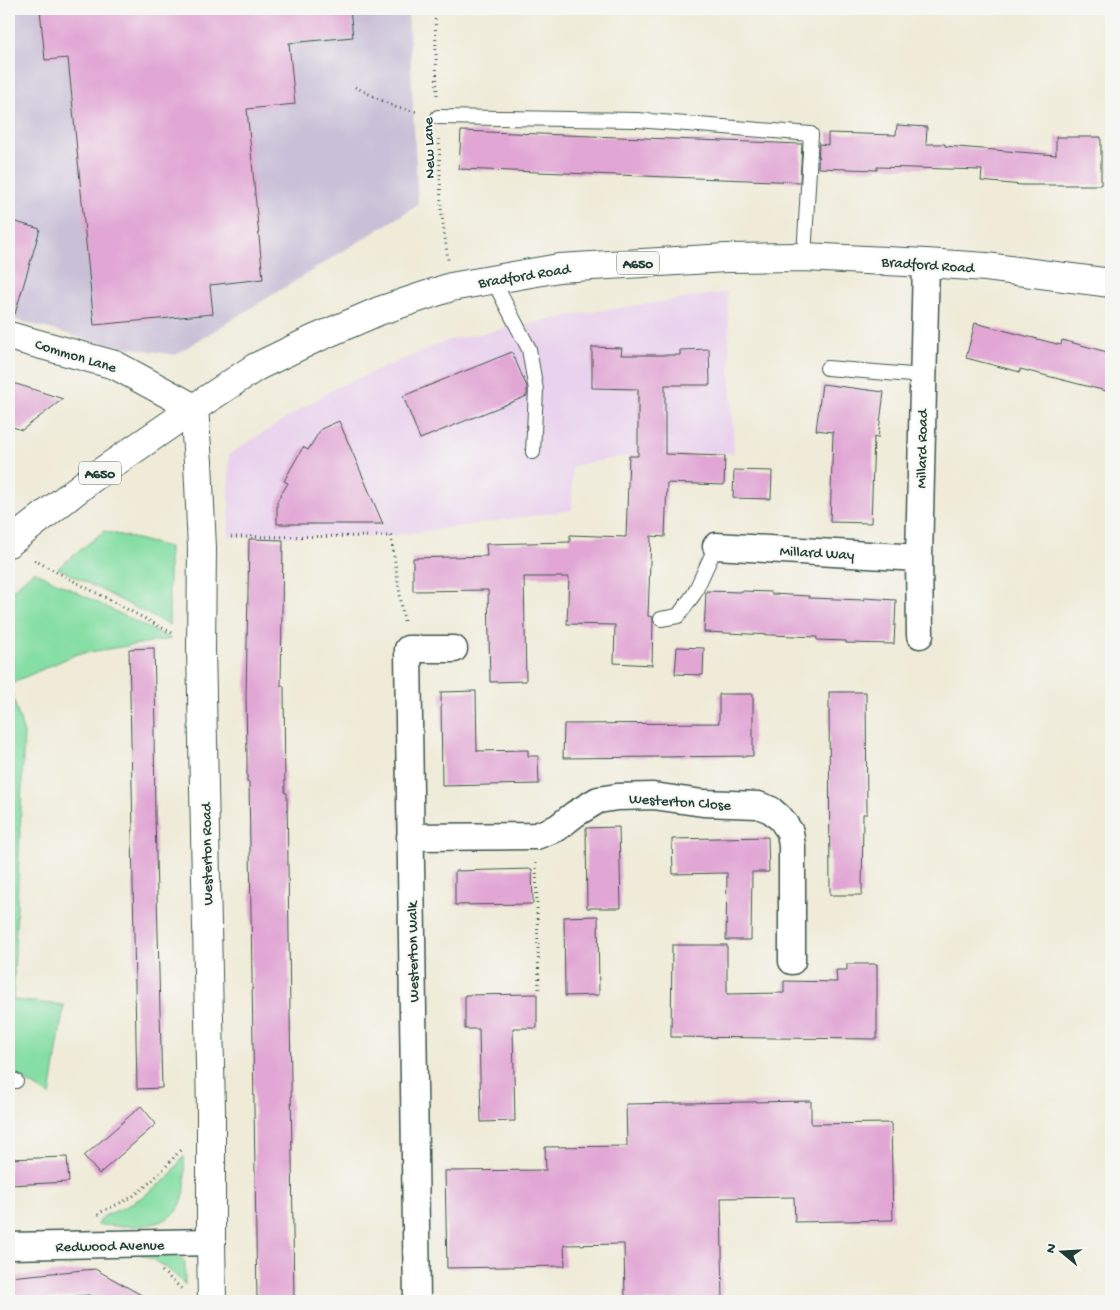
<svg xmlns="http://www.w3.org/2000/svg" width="1120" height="1310" font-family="'Gochi Hand',sans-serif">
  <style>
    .built { fill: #e9d2ed }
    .industrial { fill: #c9bfd7 }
    .green { fill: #85dea4; stroke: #528e6c }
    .building { fill: #e1a6d4 }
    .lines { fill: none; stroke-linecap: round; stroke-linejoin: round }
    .lane-casing { stroke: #3e574d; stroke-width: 16 }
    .street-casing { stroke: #3e574d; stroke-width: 29 }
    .secondary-casing { stroke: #3e574d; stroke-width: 30 }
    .primary-casing { stroke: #3e574d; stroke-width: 30 }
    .path { stroke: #3e574d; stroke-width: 3; stroke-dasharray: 1 4; stroke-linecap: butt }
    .lane { stroke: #fff; stroke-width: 14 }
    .street { stroke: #fff; stroke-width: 26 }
    .secondary { stroke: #fff; stroke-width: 28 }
    .primary { stroke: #fff; stroke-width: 28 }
    .labels { text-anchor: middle; stroke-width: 4; stroke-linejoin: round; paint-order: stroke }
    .shield { fill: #f6f6f2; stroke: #60746d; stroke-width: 1 }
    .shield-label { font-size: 14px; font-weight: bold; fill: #1f3d34 }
    .street-label { font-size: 15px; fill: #1f3d34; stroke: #f6f6f2 }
  </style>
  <rect width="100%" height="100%" fill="#f6f6f2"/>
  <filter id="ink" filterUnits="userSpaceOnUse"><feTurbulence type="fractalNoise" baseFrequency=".02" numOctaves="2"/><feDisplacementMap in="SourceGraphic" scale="10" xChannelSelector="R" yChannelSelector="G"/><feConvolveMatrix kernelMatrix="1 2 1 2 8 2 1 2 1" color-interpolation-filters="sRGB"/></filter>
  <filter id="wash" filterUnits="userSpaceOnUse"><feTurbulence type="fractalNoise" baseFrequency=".0096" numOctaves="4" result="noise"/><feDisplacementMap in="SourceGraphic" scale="20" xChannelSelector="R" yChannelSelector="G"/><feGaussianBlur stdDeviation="1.12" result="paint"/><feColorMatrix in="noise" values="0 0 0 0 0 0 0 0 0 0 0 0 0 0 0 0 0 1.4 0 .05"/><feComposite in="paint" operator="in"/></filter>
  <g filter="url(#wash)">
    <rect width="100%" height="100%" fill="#efebd8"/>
    <path class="built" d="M 727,292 L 734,453 L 637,454 L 572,466 L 572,510 L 391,536 L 229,537 L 229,454 L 333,389 L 449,340 L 572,315 Z"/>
    <path class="industrial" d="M 9,9 L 408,9 L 418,205 L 175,355 L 101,343 L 9,318 Z"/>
    <path class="green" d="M 104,531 L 169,547 L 169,625 L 58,568 Z
      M 34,571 L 171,639 L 77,654 L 9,684 L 24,734 L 13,1000 L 64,1005 L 50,1096 L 9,1070 L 9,593 Z
      M 184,1156 C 184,1169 187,1188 183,1199 C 172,1233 125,1226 97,1225 L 104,1216 L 123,1208 L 144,1196 L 168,1178 Z
      M 168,1248 L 185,1262 L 185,1285 C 170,1269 160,1262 140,1254 Z"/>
    <g id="blocks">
      <path class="building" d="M 40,9 L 350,9 L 353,37 L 289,43 L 295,104 L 247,109 L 263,279 L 210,285 L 213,314 L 94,325 L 68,58 L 45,60 Z
        M 897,125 L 927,127 L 926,144 L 945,144 L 945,146 L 1056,155 L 1056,137 L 1101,137 L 1101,185 L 1022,185 L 981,181 L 982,170 L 877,167 L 877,170 L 818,168 L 819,144 L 828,145 L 828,133 L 896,135 Z
        M 461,131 L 802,144 L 800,182 L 459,169 Z
        M 9,220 L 40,229 L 15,314 L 9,313 Z
        M 975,323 L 1061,345 L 1062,340 L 1111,353 L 1111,371 L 1106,391 L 1020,369 L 1020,372 L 966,358 Z
        M 592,347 L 622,348 L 621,355 L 680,355 L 680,350 L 709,349 L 710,385 L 665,385 L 665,454 L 725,456 L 724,485 L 667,483 L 665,537 L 651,536 L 648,616 L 653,617 L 653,623 L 652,665 L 614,663 L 615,625 L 567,624 L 569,577 L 524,577 L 526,681 L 490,682 L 488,590 L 413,591 L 413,558 L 487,556 L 486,544 L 570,542 L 570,535 L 626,537 L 629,456 L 638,456 L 638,389 L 592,388 Z
        M 512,352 L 527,387 L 527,396 L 420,439 L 403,396 Z
        M 9,382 L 26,387 L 63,399 L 22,430 L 9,426 Z
        M 822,384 L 884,392 L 878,438 L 874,437 L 871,523 L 830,522 L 833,432 L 816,430 Z
        M 339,421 L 383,524 L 277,524 L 277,501 L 288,483 L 284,481 L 303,447 L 308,450 L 321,429 Z
        M 734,470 L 772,471 L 771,499 L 733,498 Z
        M 249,539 L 283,540 L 281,686 L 284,686 L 285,793 L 287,793 L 294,1301 L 257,1301 L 249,782 L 247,782 L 247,758 L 246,695 Z
        M 706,591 L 741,592 L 741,591 L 771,592 L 771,594 L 809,596 L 809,598 L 864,600 L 864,598 L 896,600 L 894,644 L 846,643 L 846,641 L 817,640 L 817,637 L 704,632 Z
        M 677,647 L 704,648 L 703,675 L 675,674 Z
        M 154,648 L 156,727 L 154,727 L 155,817 L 162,1088 L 137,1089 L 132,831 L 133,831 L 129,649 Z
        M 476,691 L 477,751 L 528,750 L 528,756 L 538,756 L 539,784 L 442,786 L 441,692 Z
        M 829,692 L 866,692 L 867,814 L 863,814 L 862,895 L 830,895 Z
        M 719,694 L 753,694 L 753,756 L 563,758 L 564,724 L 719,723 Z
        M 619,827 L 621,908 L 587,908 L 586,828 Z
        M 768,837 L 769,872 L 752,872 L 751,940 L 726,940 L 727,873 L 673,874 L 672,839 Z
        M 532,869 L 533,904 L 455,905 L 455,871 Z
        M 598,916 L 599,995 L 565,996 L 564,917 Z
        M 672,945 L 727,945 L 727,994 L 784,993 L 784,981 L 837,982 L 836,970 L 847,970 L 847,964 L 877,964 L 877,1039 L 671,1037 Z
        M 537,994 L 537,1028 L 513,1028 L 515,1121 L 481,1122 L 479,1029 L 465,1029 L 465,995 Z
        M 811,1101 L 811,1124 L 891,1123 L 893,1220 L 795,1222 L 794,1197 L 721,1198 L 723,1301 L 625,1301 L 624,1244 L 564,1245 L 565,1266 L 447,1268 L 445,1171 L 546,1170 L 545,1147 L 627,1146 L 626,1104 Z
        M 141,1106 L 156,1124 L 99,1174 L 84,1156 Z
        M 67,1157 L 69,1182 L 9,1185 L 9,1159 Z
        M 95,1269 L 152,1301 L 100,1301 L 89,1295 L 21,1301 L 9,1301 L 9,1277 Z"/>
    </g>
  </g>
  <g filter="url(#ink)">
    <use href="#blocks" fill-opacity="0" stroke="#3e574d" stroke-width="1"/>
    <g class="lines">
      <defs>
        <path id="lane" d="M 438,117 L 637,120 L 811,134 L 804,257
          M 493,280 L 529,349 L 536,390 L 533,452
          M 827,368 L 923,376
          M 661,619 L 678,616 L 694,594 L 716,546
          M 9,1079 L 16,1081"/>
        <path id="street" d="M 716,546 L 919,558
          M 920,635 L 919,558 L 926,263
          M 410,837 L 536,836 L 557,828 L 575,814 L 598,800 L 617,797 L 653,796 L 703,803 L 758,805 L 771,810 L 782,820 L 790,832 L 792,846 L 792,961
          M 9,1246 L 211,1242
          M 417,1301 L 408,649 L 454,649"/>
        <path id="secondary" d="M 9,336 L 115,365 L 194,408 L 198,462 L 202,548 L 201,649 L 211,1111 L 211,1242 L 212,1301"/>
        <path id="primary" d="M 9,543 L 91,479 L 194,408 L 256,367 L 312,340 L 379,311 L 451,287 L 559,268 L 726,258 L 804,257 L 926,263 L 986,267 L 1111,283"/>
      </defs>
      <use href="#lane" class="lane-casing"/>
      <use href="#street" class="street-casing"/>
      <use href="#secondary" class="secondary-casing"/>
      <use href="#primary" class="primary-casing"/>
      <path class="path" d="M 435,9 L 437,96
        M 355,87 L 397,108 L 418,112
        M 439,139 L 441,208 L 448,260
        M 231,537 L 391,536 L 404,621
        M 34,560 L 172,633
        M 536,863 L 539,990
        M 98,1215 L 101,1212 C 111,1207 121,1203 130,1198 C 151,1184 166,1167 182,1148
        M 162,1271 L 183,1290"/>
      <use href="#lane" class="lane"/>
      <use href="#street" class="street"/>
      <use href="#secondary" class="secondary"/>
      <use href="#primary" class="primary"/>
    </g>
  </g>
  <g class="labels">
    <g class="shield">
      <rect x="617" y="251.5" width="42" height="23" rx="4"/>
      <rect x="79" y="461.5" width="42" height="23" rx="4"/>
    </g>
    <g class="shield-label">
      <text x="638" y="268">A650</text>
      <text x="100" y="478">A650</text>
    </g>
    <g class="street-label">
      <text transform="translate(428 148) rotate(-92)" y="5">New Lane</text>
      <text transform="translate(928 264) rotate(4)" y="5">Bradford Road</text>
      <text transform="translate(524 275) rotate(-9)" y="5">Bradford Road</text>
      <text transform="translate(76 355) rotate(17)" y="5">Common Lane</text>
      <text transform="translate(921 449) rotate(-89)" y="5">Millard Road</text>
      <text transform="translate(817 552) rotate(3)" y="5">Millard Way</text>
      <text transform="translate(680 801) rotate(4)" y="5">Westerton Close</text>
      <text transform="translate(206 854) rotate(-91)" y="5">Westerton Road</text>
      <text transform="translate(412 952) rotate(-91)" y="5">Westerton Walk</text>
      <text transform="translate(110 1245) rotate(-1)" y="5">Redwood Avenue</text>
    </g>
  </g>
  <rect width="1120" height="1310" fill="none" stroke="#f6f6f2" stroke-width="30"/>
  <g transform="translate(1062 1252) rotate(288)" stroke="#f6f6f2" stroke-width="4" paint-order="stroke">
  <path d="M0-4L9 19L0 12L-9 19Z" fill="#1f3d34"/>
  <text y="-8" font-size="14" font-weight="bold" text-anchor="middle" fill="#1f3d34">N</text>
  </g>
</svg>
